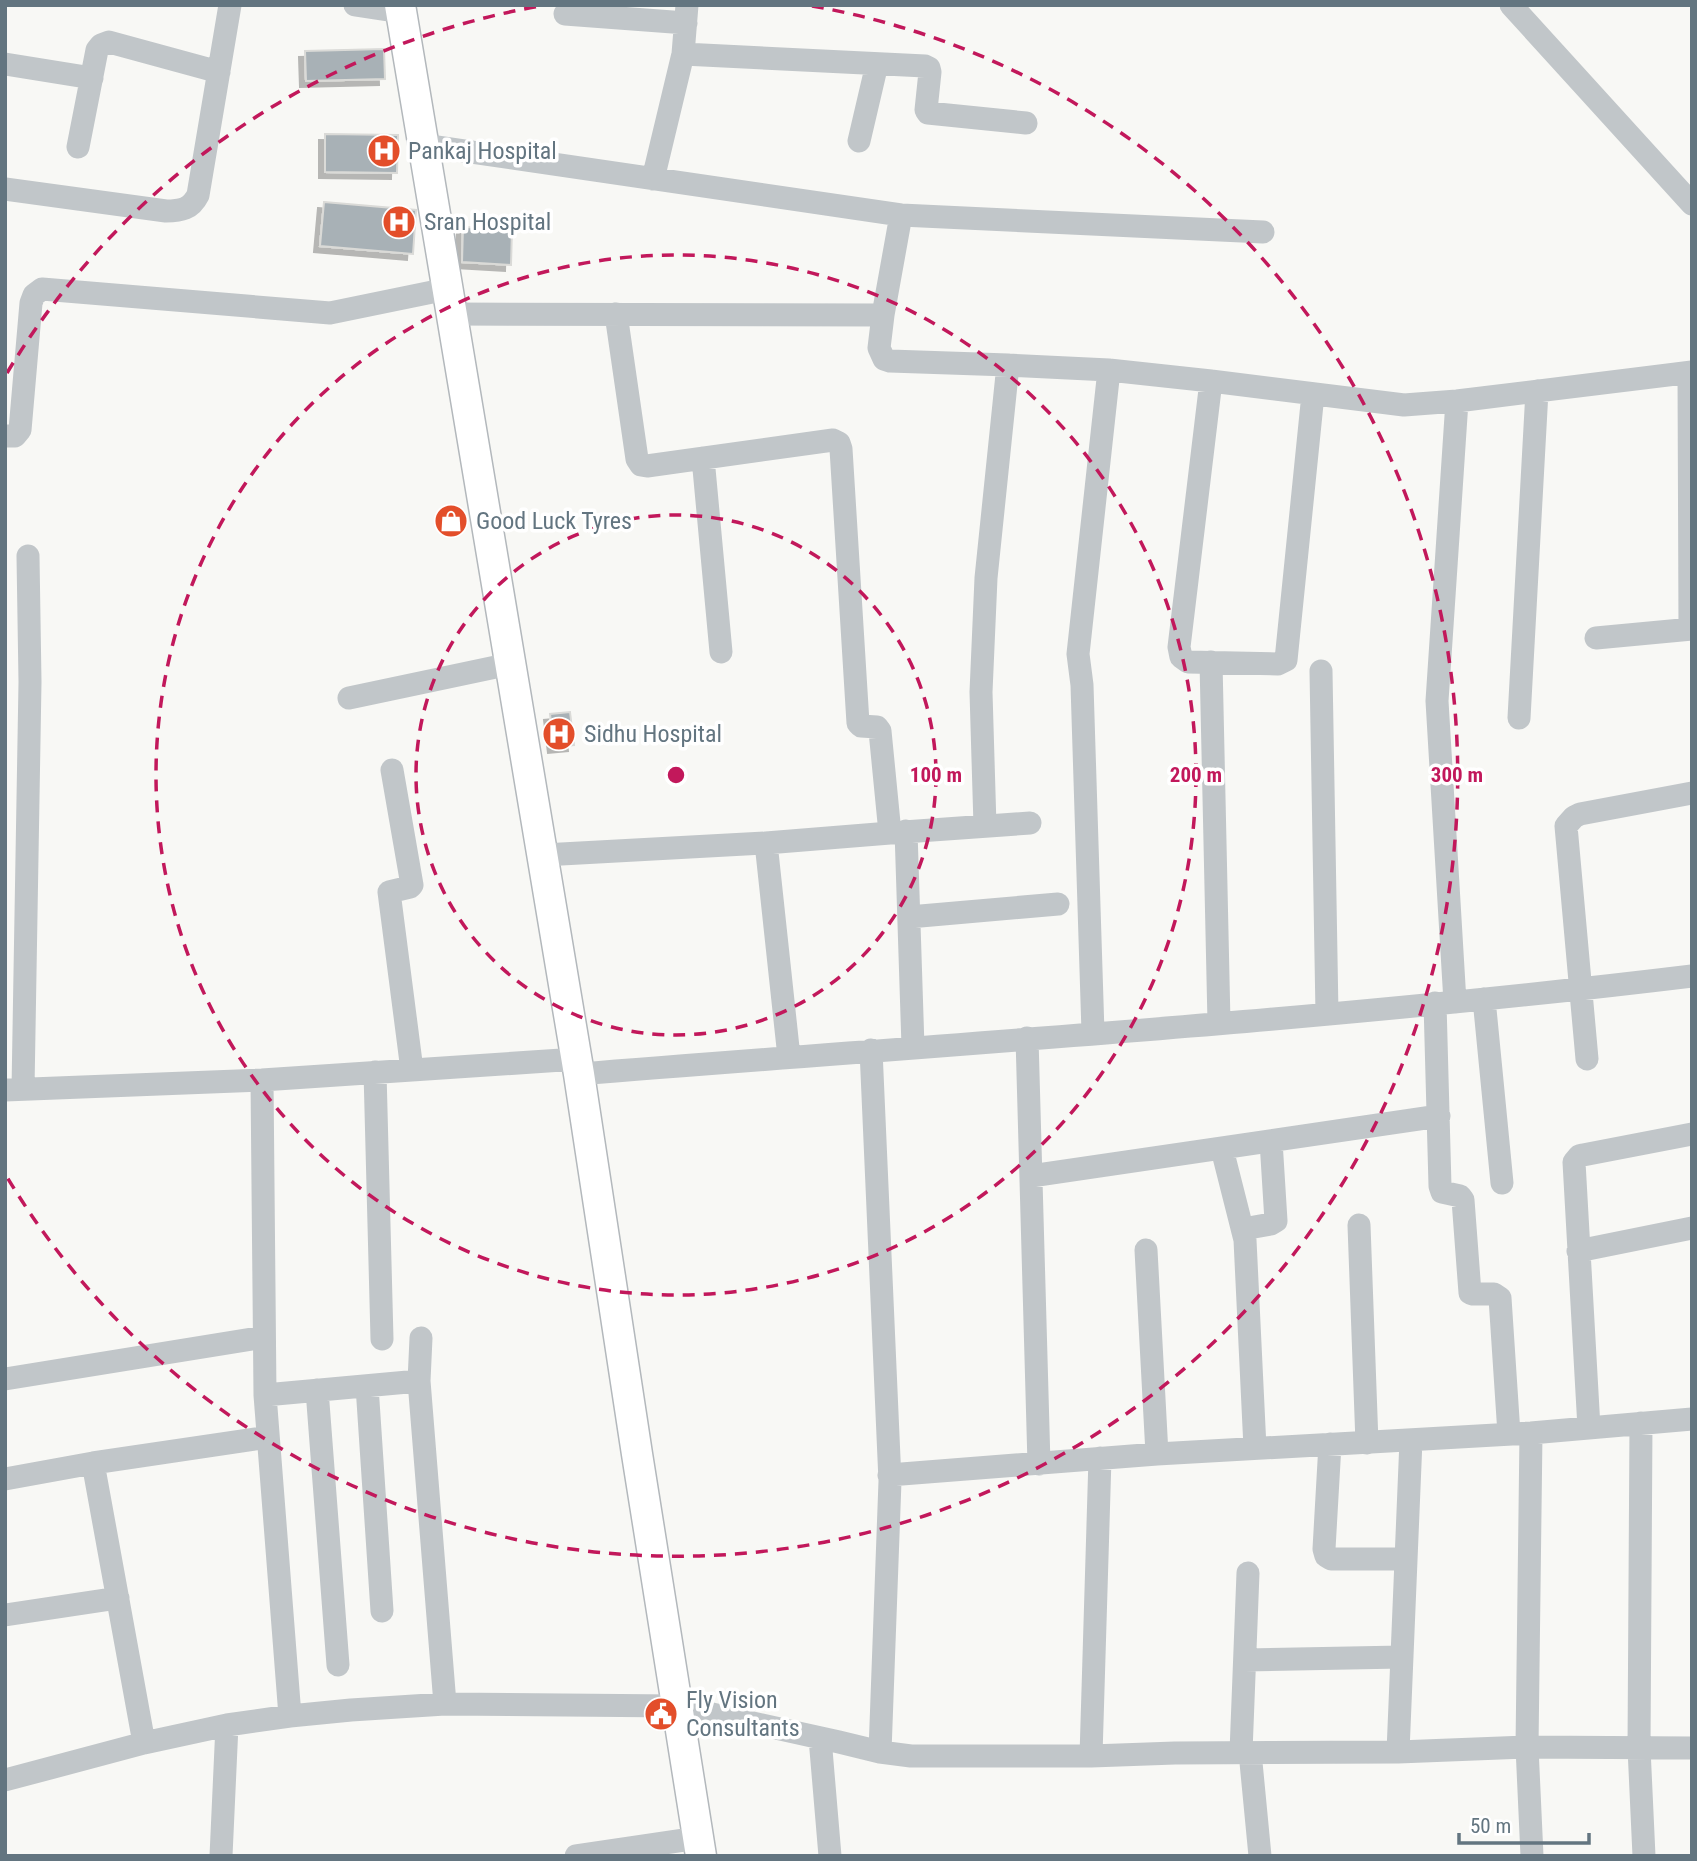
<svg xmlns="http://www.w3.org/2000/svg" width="1697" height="1861" font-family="'Roboto Condensed',sans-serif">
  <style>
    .building { fill: #a8b1b6; stroke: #dadad7; stroke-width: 2; filter: url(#shadow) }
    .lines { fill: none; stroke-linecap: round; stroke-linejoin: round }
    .major-casing { stroke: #b3b8bc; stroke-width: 33 }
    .minor { stroke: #c1c6c9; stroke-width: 23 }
    .major { stroke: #fff; stroke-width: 30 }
    .ring { fill: none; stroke: #c2185b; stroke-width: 3.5; stroke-dasharray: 12 9 }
    .labels { text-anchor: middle; stroke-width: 7; stroke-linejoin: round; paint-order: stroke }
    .poi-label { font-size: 24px; fill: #637580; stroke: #fff; text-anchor: start }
    .centre { fill: #c2185b; stroke: #fff; stroke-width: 3.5 }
    .ring-label { font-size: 21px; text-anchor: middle; font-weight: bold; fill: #c2185b; stroke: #fff; stroke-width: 7; stroke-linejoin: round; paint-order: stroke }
  </style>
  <defs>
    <filter id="shadow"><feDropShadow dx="-6" dy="6" stdDeviation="0" flood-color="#0004"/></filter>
  </defs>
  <rect width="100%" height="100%" fill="#f8f8f5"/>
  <path class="building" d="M 384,49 L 385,79 L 306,81 L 305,51 Z
    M 325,134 L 398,135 L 397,173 L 325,172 Z
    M 324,202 L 416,210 L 413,254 L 320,246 Z
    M 463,227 L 512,229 L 511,265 L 462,262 Z
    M 570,712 L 574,745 L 554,747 L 550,714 Z"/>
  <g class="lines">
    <defs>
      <path id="major" d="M 400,5 L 579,1074 L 637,1454 L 701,1856"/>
    </defs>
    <use href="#major" class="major-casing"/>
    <path class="minor" d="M 355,5 L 401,12
      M 1511,5 L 1692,204
      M 565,14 L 686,23
      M 683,54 L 925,66 L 929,68 L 930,72 L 926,110 L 928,113 L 1026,123
      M 5,64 L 92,78
      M 859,141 L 877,64
      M 423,145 L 901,215 L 1263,232
      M 78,147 L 97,50 L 101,45 L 109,42 L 219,72
      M 653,179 L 683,54 L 687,5
      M 5,189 L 166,211 C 181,211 191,209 198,195 L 230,5
      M 901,215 L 883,315 L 879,348 L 884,359 L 890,361 L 1008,365 L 1109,370 L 1211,381 L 1404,405 L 1457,401 L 1692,372
      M 451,314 L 883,315
      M 616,314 L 637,459 L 641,465 L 647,466 L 833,440 L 839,443 L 841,449 L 858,723 L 861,726 L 877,727 L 880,731 L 890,833
      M 1689,373 L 1690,629
      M 1211,381 L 1179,647 L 1181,657 L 1188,662 L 1278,664 L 1286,660 L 1313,394
      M 5,436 L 15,436 L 20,430 L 31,303 L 34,295 L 42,289 L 330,313 L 447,289
      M 703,458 L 721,652
      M 1596,638 L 1692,629
      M 1211,662 L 1219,1023
      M 1321,671 L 1327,1014
      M 349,698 L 510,664
      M 1519,718 L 1537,391
      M 392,770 L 412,885 L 410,887 L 389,892 L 412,1070
      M 985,826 L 981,692 L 986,578 L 1008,365
      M 906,831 L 913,1047
      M 766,843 L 789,1057
      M 543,855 L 766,843 L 890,833 L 1030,823
      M 909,917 L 1058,904
      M 1484,999 L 1502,1183
      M 1455,1002 L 1437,701 L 1457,401
      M 1435,1003 L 1440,1186 L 1442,1192 L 1460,1196 L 1463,1200 L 1470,1293 L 1473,1294 L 1494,1294 L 1500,1298 L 1509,1434
      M 1093,1033 L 1082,685 L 1078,654 L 1109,370
      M 1027,1038 L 1039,1464
      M 871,1050 L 890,1481 L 880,1752
      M 1587,1059 L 1566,826 L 1574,817 L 1580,814 L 1692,793
      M 375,1072 L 382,1339
      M 579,1074 C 950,1044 1322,1021 1692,976
      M 262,1080 L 265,1395 L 290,1716
      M 23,1089 L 30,682 L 28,556
      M 5,1090 L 262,1080 L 577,1059
      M 1222,1149 L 1245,1240 L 1255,1448
      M 1031,1176 L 1439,1116
      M 1359,1225 L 1367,1443
      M 1243,1229 L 1271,1224 L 1276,1221 L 1271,1141
      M 1146,1250 L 1157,1454
      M 1578,1251 L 1692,1228
      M 5,1379 L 264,1337
      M 419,1381 L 445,1704
      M 367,1386 L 382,1611
      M 317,1390 L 338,1665
      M 265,1395 L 419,1381 L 421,1338
      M 1641,1423 L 1639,1748 L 1644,1856
      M 1589,1428 L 1574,1162 L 1579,1156 L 1583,1155 L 1692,1134
      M 1531,1433 L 1527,1747 L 1532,1856
      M 1330,1444 L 1324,1549 L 1326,1556 L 1331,1559 L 1406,1559
      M 93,1463 L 144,1743
      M 889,1475 L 1157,1454 L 1531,1433 L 1692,1419
      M 5,1479 L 93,1463 L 268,1437
      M 5,1615 L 118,1598
      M 1245,1660 L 1402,1657
      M 820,1738 L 830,1856
      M 1241,1752 L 1248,1573
      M 1250,1752 L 1260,1856
      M 1398,1752 L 1411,1440
      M 1091,1756 L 1100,1458
      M 5,1780 L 144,1743 L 227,1725 L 290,1716 L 351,1710 L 445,1704 L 676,1706 L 839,1742 L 880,1752 L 911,1756 L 1091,1756 L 1175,1753 L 1398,1752 L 1527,1747 L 1692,1748
      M 221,1856 L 227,1725
      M 576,1856 L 698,1838"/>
    <use href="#major" class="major"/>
  </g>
  <g class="ring">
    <circle cx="676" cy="775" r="260"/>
    <circle cx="676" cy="775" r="520"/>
    <path d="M7 373A781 781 0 0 1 540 6M812 6A781 781 0 1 1 7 1177"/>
  </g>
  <defs>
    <symbol id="hospital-disc" viewBox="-11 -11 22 22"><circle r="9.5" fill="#e34e2a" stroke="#fff"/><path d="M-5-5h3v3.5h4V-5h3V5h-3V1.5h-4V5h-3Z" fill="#fff"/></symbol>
    <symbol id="shop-disc" viewBox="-11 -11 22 22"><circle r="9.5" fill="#e34e2a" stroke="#fff"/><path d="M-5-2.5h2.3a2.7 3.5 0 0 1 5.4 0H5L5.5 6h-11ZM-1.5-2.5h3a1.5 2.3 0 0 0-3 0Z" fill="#fff"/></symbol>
    <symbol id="civic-disc" viewBox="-11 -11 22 22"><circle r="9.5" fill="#e34e2a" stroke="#fff"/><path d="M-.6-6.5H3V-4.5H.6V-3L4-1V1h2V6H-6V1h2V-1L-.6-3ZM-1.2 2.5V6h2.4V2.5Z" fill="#fff"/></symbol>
  </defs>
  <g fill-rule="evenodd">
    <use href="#hospital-disc" x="365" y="132" width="38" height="38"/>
    <use href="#hospital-disc" x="380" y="203" width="38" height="38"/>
    <use href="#shop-disc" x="432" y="502" width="38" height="38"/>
    <use href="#hospital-disc" x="540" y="715" width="38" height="38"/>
    <use href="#civic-disc" x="642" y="1695" width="38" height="38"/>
  </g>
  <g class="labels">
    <g class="poi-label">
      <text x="408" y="159">Pankaj Hospital</text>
      <text x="424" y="230">Sran Hospital</text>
      <text x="476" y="529">Good Luck Tyres</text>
      <text x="584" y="742">Sidhu Hospital</text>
      <text x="686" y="1708">Fly Vision<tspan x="686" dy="28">Consultants</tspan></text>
    </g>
  </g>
  <circle cx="676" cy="775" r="10" class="centre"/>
  <g class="ring-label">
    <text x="936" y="782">100 m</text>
    <text x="1196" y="782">200 m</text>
    <text x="1457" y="782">300 m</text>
  </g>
  <rect width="1697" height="1861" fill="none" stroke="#637580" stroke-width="14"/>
  <path d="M1459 1833v10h130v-10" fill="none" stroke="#637580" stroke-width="3.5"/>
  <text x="1470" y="1833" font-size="21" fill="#637580" stroke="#ffffff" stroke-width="5" paint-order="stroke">50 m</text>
</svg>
